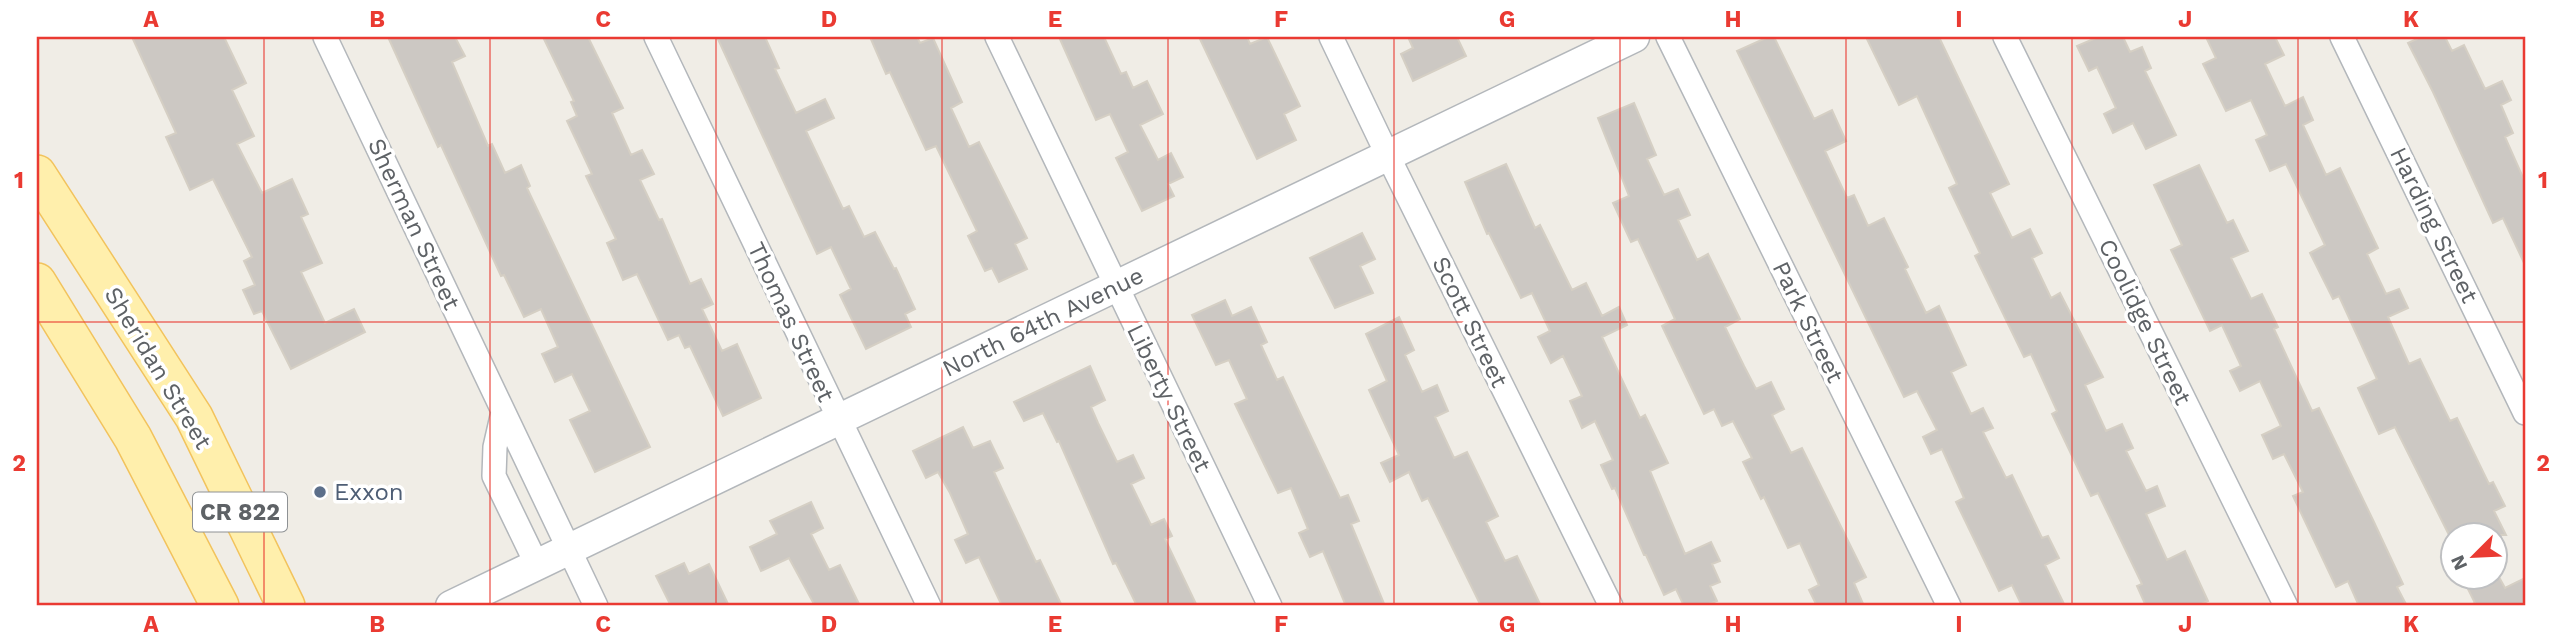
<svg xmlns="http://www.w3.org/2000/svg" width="2562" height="643" font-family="'Work Sans',sans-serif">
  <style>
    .building { fill: #ccc8c3; stroke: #d5cfc4; stroke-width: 2 }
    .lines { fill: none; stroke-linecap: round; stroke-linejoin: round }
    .minor-casing { stroke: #b3b7bb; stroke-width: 26 }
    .tertiary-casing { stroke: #b3b7bb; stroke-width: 33 }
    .primary-casing { stroke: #f2c35d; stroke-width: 40 }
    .minor { stroke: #fff; stroke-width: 23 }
    .tertiary { stroke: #fff; stroke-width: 30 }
    .primary { stroke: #ffefac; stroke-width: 37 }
    .grid { fill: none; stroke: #ea3a32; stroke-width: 2; stroke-opacity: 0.55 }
    .service-dot { fill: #5c6f8a; stroke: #fff; stroke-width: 2.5 }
    .labels { text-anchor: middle; stroke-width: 7; stroke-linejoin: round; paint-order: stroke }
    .shield { fill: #fff; stroke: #8e9194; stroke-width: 2 }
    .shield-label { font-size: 23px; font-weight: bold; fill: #5e6266 }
    .street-label { font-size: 24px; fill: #5e6266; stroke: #fff }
    .service-label { font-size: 24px; fill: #4e5e75; stroke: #fff; text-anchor: start }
    .neatline { fill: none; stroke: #ea3a32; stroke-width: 2.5 }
    .grid-label { font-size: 23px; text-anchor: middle; font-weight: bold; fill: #ea3a32 }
  </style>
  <rect width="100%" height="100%" fill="#f0ede6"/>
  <path class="building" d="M 132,37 L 224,37 L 246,83 L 232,90 L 254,136 L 237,144 L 262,193 L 292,179 L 308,214 L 301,217 L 322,263 L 301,272 L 325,323 L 354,309 L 365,332 L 291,369 L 262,311 L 254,314 L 243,290 L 255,285 L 244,261 L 252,257 L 213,179 L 190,190 L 166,137 L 176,133 Z
    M 388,37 L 455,37 L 465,56 L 452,62 L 488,146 L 492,144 L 505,173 L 521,165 L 530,186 L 527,188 L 650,447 L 595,472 L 570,420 L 590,411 L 572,374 L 555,382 L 542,354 L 558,347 L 541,309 L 524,317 L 504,275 L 501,276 L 441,145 L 438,147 Z
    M 543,37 L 588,37 L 623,108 L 612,113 L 631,155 L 642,150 L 654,174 L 640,180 L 659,220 L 662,219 L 690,284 L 701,279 L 713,304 L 702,309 L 722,351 L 737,344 L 761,398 L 723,416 L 690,346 L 685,348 L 679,335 L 668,340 L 637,274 L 623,280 L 607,243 L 616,239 L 586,176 L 592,174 L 567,121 L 577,116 L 571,102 L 574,101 Z
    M 717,37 L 765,37 L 779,68 L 775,69 L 796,113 L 825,99 L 834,118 L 806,131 L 843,209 L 849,206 L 864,237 L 875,232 L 894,269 L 896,268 L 915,309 L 905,314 L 911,327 L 866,349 L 840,295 L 851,289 L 831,247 L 817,254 Z
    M 870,37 L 917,37 L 920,43 L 933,38 L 962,102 L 951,108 L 969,147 L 979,142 L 1027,238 L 1015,244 L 1027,269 L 999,282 L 992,268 L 985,271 L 968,236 L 977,231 L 936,146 L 926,150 L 890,72 L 886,74 Z
    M 1059,37 L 1104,37 L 1121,74 L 1126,72 L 1133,88 L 1147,81 L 1163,114 L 1140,125 L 1158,160 L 1171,153 L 1183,177 L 1168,184 L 1174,196 L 1142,211 L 1116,158 L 1128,152 L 1110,114 L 1096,120 Z
    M 1199,37 L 1247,37 L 1250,44 L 1267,37 L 1300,106 L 1284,114 L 1296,140 L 1257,159 Z
    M 1408,37 L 1457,37 L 1466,56 L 1413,81 L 1401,54 L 1413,48 Z
    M 1768,37 L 1774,37 L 1814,119 L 1832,110 L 1846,141 L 1825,151 L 1847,198 L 1854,195 L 1868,226 L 1884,218 L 1908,267 L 1905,269 L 1926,313 L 1939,306 L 1966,365 L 1951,372 L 1971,414 L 1983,408 L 1993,428 L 1983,432 L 2006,478 L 2012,475 L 2042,538 L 2048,536 L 2059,558 L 2045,565 L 2065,606 L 2022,606 L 2012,585 L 1999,591 L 1956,502 L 1964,498 L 1942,449 L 1931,454 L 1923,437 L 1937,430 L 1917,391 L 1904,397 L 1737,51 Z
    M 1866,37 L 1939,37 L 2009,184 L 1990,193 L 2012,238 L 2030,229 L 2042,253 L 2032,258 L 2051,298 L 2060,293 L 2103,377 L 2085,385 L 2106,431 L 2122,424 L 2133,448 L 2126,451 L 2146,491 L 2157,486 L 2165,506 L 2146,514 L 2167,560 L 2185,551 L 2208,601 L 2197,606 L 2146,606 L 2137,586 L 2142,584 L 2098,493 L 2091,496 L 2052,414 L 2057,411 L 2031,354 L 2024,357 L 1975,256 L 1980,253 L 1949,188 L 1957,184 L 1917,96 L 1899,105 Z
    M 2098,37 L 2123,37 L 2130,52 L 2142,47 L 2151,68 L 2145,71 L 2176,135 L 2146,149 L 2133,123 L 2113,133 L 2104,114 L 2116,108 L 2097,67 L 2089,71 L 2077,46 Z
    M 2206,37 L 2275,37 L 2284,55 L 2265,64 L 2285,106 L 2303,97 L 2313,120 L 2303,125 L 2326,175 L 2340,168 L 2378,248 L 2367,254 L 2386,294 L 2399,289 L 2408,308 L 2388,317 L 2409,364 L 2420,359 L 2450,421 L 2457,418 L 2489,484 L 2493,482 L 2505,506 L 2494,511 L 2506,535 L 2449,535 L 2395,427 L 2379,434 L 2358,388 L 2377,379 L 2339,296 L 2333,299 L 2310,253 L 2325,245 L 2286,164 L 2270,171 L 2256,140 L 2267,135 L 2251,100 L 2226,111 L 2203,64 L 2216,58 Z
    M 2421,37 L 2445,37 L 2452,51 L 2464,45 L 2485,89 L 2502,81 L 2511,100 L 2501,105 L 2513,133 L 2505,137 L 2525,182 L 2525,265 L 2503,218 L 2493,223 L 2433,92 L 2408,43 Z
    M 1634,103 L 1656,155 L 1647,159 L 1664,195 L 1678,189 L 1690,215 L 1678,220 L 1697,260 L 1708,254 L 1740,319 L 1725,327 L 1744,366 L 1756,389 L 1771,382 L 1784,409 L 1772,415 L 1791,453 L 1802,448 L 1866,577 L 1854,583 L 1864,606 L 1817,606 L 1809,590 L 1819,585 L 1800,543 L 1788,548 L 1764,497 L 1761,499 L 1743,462 L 1752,458 L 1733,421 L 1722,426 L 1714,409 L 1704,414 L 1662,326 L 1675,319 L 1638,239 L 1631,242 L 1613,203 L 1629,196 L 1598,118 Z
    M 1506,164 L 1535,228 L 1540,225 L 1572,290 L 1586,283 L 1602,316 L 1619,307 L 1627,325 L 1602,337 L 1640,418 L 1645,415 L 1668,463 L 1650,471 L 1685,554 L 1711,542 L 1720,561 L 1712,564 L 1720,582 L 1710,586 L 1717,601 L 1704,606 L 1684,606 L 1676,589 L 1664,595 L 1646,555 L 1644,555 L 1615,488 L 1612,489 L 1601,465 L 1613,460 L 1595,421 L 1582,428 L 1570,401 L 1582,396 L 1563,356 L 1551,363 L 1538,337 L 1550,331 L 1532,293 L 1521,298 L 1489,233 L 1487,234 L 1465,182 Z
    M 2199,165 L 2227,223 L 2233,220 L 2248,251 L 2231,258 L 2251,299 L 2262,294 L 2278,327 L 2274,329 L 2312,411 L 2319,408 L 2373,520 L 2403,584 L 2397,587 L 2407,606 L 2359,606 L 2348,581 L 2336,587 L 2293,496 L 2303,492 L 2284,454 L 2273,459 L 2262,435 L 2281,426 L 2260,381 L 2240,391 L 2230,371 L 2241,366 L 2222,325 L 2210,331 L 2171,250 L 2182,245 L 2154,185 Z
    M 1362,233 L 1375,259 L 1360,266 L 1373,293 L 1335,308 L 1310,258 Z
    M 1225,300 L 1232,316 L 1251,307 L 1267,342 L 1261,345 L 1277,380 L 1283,377 L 1340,498 L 1348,495 L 1359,521 L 1351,524 L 1385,606 L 1346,606 L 1323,551 L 1310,557 L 1299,533 L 1308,529 L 1291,488 L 1278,493 L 1235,404 L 1247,399 L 1229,360 L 1216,365 L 1192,315 Z
    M 1399,317 L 1414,350 L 1405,355 L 1422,392 L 1437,385 L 1448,411 L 1435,417 L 1454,458 L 1467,452 L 1498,516 L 1486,522 L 1505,561 L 1517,556 L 1541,606 L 1481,606 L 1428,498 L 1422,501 L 1409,472 L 1390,482 L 1381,463 L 1399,455 L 1369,390 L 1387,381 L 1366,334 Z
    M 1090,366 L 1105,400 L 1091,407 L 1098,423 L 1117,462 L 1133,455 L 1144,478 L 1131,484 L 1151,525 L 1164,519 L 1172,536 L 1165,539 L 1197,606 L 1137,606 L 1116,563 L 1113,564 L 1059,441 L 1057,442 L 1043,413 L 1024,421 L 1014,402 Z
    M 963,427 L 973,448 L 990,441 L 1003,468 L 994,472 L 1036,562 L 1040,560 L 1062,606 L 1002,606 L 979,557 L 966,563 L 955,540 L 968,534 L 950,493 L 938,472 L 926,478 L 913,451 Z
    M 811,502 L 823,528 L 811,534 L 829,570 L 840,565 L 860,606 L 815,606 L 789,558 L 761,571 L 750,547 L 777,534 L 770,521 Z
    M 684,563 L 689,574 L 709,564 L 729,606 L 671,606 L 656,576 Z
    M 2462,577 L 2499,577 L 2505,588 L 2525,578 L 2525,606 L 2469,606 L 2475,603 Z"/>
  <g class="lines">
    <defs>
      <path id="minor" d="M 325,37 L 596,606
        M 656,37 L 929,606
        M 997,37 L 1270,606
        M 1331,37 L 1388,156 L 1611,606
        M 1668,37 L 1949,606
        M 2005,37 L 2286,606
        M 2342,37 L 2525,413
        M 503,412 L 495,447 L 494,476 L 537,565"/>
      <path id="tertiary" d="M 451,606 L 1634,37"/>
      <path id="primary" d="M 37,174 L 194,417 L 286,606
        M 37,282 L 133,438 L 220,606"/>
    </defs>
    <use href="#minor" class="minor-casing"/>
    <use href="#tertiary" class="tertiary-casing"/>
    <use href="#primary" class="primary-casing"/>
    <use href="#minor" class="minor"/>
    <use href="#tertiary" class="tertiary"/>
    <use href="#primary" class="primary"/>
  </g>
  <path class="grid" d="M 264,37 L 264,606M 490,37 L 490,606M 716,37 L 716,606M 942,37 L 942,606M 1168,37 L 1168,606M 1394,37 L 1394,606M 1620,37 L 1620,606M 1846,37 L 1846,606M 2072,37 L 2072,606M 2298,37 L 2298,606M 37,322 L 2525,322"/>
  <circle class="service-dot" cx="320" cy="492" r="7"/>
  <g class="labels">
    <rect class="shield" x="193" y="492.5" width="94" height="39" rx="5"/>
    <g class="shield-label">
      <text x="240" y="520">CR 822</text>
    </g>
    <g class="street-label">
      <text transform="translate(414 224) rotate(65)" y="8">Sherman Street</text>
      <text transform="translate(2434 225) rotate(64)" y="8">Harding Street</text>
      <text transform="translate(791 322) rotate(65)" y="8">Thomas Street</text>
      <text transform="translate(1043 322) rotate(-26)" y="8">North 64th Avenue</text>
      <text transform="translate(1470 322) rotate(64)" y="8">Scott Street</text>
      <text transform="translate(1808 322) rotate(64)" y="8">Park Street</text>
      <text transform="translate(2145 322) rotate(64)" y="8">Coolidge Street</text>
      <text transform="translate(158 368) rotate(59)" y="8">Sheridan Street</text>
      <text transform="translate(1169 398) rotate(64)" y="8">Liberty Street</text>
    </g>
    <g class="service-label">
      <text x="334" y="500">Exxon</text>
    </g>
  </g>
  <rect width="2562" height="643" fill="none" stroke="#ffffff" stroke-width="77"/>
  <g transform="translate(2474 556) rotate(246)"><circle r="33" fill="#ffffff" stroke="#bfc0c2" stroke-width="2"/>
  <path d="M0-5L12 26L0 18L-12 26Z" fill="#ea3a32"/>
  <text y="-10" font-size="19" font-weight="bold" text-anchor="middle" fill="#5e6266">N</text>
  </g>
  <rect x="38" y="38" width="2486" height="566" class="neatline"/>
  <g class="grid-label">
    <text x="151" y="27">A</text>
    <text x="377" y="27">B</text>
    <text x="603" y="27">C</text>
    <text x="829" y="27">D</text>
    <text x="1055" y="27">E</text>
    <text x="1281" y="27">F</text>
    <text x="1507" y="27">G</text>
    <text x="1733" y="27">H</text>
    <text x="1959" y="27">I</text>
    <text x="2185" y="27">J</text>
    <text x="2411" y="27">K</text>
    <text x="19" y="188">1</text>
    <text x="2543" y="188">1</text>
    <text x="19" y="471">2</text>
    <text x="2543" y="471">2</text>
    <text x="151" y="632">A</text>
    <text x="377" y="632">B</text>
    <text x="603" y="632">C</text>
    <text x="829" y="632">D</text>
    <text x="1055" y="632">E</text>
    <text x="1281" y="632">F</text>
    <text x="1507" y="632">G</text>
    <text x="1733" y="632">H</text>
    <text x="1959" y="632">I</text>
    <text x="2185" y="632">J</text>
    <text x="2411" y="632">K</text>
  </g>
</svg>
